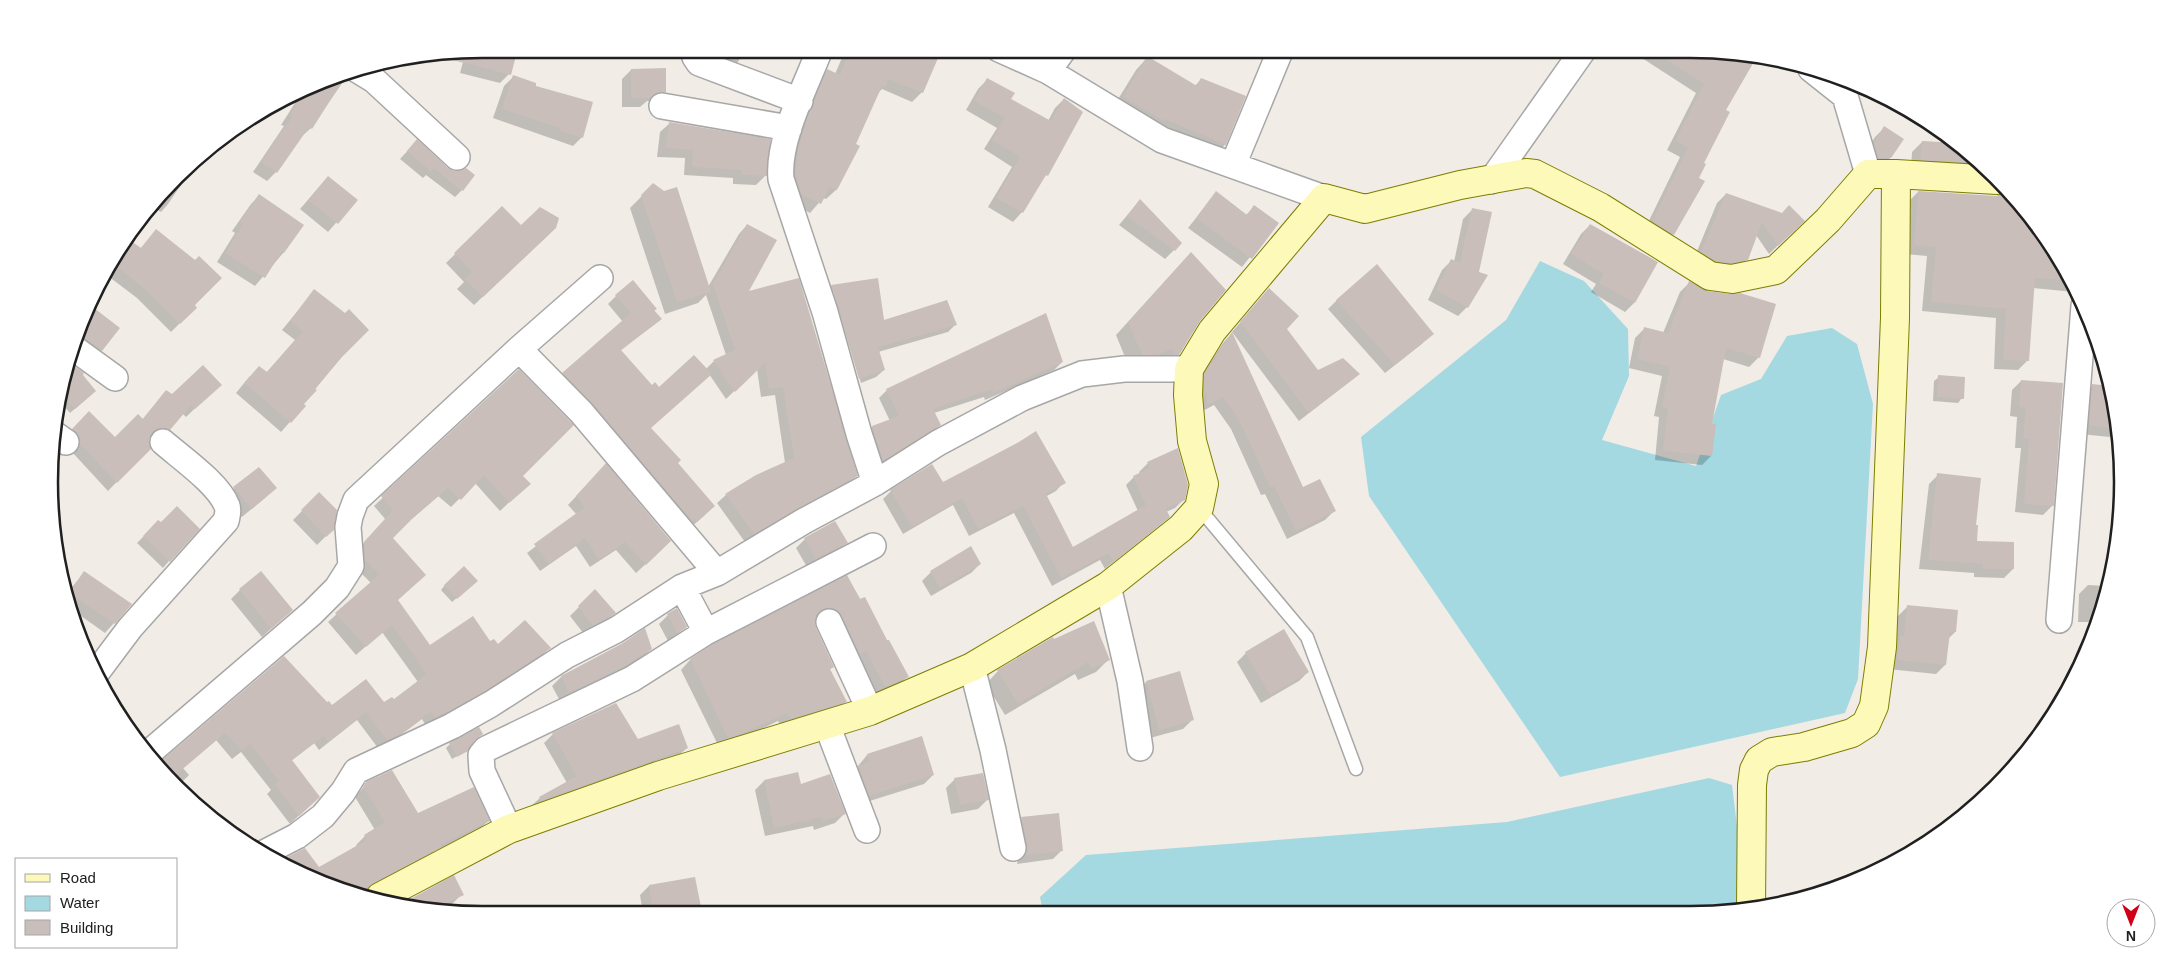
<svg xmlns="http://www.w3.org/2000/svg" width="2171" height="963" font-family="Arial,sans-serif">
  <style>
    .water { fill: #a4d9e1 }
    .shadow { fill: #0003 }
    .building { fill: #c9beb9 }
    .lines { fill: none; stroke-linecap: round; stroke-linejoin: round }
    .lane-casing { stroke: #a7a7a7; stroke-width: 15 }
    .street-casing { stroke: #a7a7a7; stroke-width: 28 }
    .secondary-casing { stroke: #7d7e00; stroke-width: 30 }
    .lane { stroke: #fff; stroke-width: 12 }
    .street { stroke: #fff; stroke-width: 25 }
    .secondary { stroke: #fdf9b8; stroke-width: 28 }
    .rim { fill: none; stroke: #202020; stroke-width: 2.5 }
  </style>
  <rect width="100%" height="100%" fill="#f1ece6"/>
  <path class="water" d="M 1540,261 L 1584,281 L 1628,329 L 1629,376 L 1602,440 L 1696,466 L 1721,395 L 1761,379 L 1787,336 L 1832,328 L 1857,344 L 1873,404 L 1858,679 L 1845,713 L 1560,777 L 1369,496 L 1361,437 L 1506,320 Z
    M 1709,778 L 1732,785 L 1747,910 L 1043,913 L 1040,897 L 1086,855 L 1507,822 Z"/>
  <path class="shadow" d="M 482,49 L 500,49 L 515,53 L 509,74 L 500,83 L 460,73 L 466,51 Z
    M 695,49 L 745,49 L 738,62 L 729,71 Z
    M 864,49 L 940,49 L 922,92 L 912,102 L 882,89 L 876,95 L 854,144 L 858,147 L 836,190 L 826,199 L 823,198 L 810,213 L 792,203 L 792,146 L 818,80 L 828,71 L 835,74 L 841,60 L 850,50 L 861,56 Z
    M 1628,49 L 1690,49 L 1754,59 L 1725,110 L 1673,234 L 1664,243 L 1644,231 L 1680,157 L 1667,150 L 1696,93 Z
    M 1147,58 L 1195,86 L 1201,79 L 1244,97 L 1225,145 L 1213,156 L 1112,109 L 1136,70 Z
    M 631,70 L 665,92 L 656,101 L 647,101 L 640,107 L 622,107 L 622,79 Z
    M 341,72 L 345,79 L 311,128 L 301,137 L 276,172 L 267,181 L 253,172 L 284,126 L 281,125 L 302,92 L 300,91 Z
    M 513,77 L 534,87 L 582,137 L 573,146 L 493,118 L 504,86 Z
    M 987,80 L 1010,99 L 1048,121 L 1055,108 L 1064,99 L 1046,175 L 1041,180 L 1022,212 L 1013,222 L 988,207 L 1012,167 L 984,149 L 997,128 L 966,110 L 978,89 Z
    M 670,123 L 765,176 L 756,185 L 733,184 L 733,178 L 684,175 L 685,158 L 657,157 L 660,132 Z
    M 1884,128 L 1890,158 L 1881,167 L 1865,153 L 1875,137 Z
    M 1922,142 L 1959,145 L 1975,156 L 1993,176 L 1911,169 L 1912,152 Z
    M 410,148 L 462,190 L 455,197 L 426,175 L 423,178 L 400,159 Z
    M 175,182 L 181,185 L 168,204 L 161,212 L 154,208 Z
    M 653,185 L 708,287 L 739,234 L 747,225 L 746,293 L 856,476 L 848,484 L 745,542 L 717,503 L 726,495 L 785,463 L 775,395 L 761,397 L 757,369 L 726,399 L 709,374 L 649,429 L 676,463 L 706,514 L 689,529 L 555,382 L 623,322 L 608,304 L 616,296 L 656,309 L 654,311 L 660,319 L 620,351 L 652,387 L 659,388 L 706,369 L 714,361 L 726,355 L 706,295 L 698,303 L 665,314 L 630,208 Z
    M 2002,185 L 2014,198 L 2012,218 L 2035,221 L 2077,289 L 2074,292 L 2033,288 L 2028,360 L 2018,370 L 1994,369 L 1996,318 L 1922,311 L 1927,256 L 1905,254 L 1908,202 L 1918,192 L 1997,197 L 2002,196 Z
    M 320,186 L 356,200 L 328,232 L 300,209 Z
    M 1216,193 L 1246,215 L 1254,207 L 1277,223 L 1242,267 L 1188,228 Z
    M 1726,194 L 1803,221 L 1769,254 L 1756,235 L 1747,259 L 1737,268 L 1693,261 L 1717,203 Z
    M 260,195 L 284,252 L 255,286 L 217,262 L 235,233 L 232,231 L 251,204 Z
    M 1140,200 L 1174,250 L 1165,259 L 1119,225 Z
    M 502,208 L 521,227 L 546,237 L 474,305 L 457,289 L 464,282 L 446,263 Z
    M 1472,210 L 1467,307 L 1458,316 L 1428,300 L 1442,270 L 1451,261 L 1454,262 L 1463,219 Z
    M 1590,225 L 1657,263 L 1634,303 L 1625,312 L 1591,292 L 1596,284 L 1563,264 L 1581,234 Z
    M 156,231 L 195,308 L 171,332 L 137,298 L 104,273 L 107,265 L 127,240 L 140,249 Z
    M 1178,267 L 1199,320 L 1178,354 L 1165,367 L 1129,367 L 1116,335 Z
    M 1689,283 L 1707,293 L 1775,305 L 1758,358 L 1749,367 L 1723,359 L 1711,425 L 1711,456 L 1702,465 L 1655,460 L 1659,417 L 1654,416 L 1662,376 L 1629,368 L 1635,338 L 1644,329 L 1663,333 L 1680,292 Z
    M 832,286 L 883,322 L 955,325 L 948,332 L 878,352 L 884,370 L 876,377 L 861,383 L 834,290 L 831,290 L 859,383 L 851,386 L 824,294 Z
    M 1269,289 L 1285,329 L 1318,372 L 1359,374 L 1299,421 L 1232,332 Z
    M 314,291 L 341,357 L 303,404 L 304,406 L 281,432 L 236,393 L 250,376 L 266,373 L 295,340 L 282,330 Z
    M 1337,300 L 1423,343 L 1385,373 L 1328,309 Z
    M 87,317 L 101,350 L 93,358 L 76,346 Z
    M 1231,334 L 1303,489 L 1334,511 L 1325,520 L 1287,539 L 1265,494 L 1261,495 L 1231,429 L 1214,405 L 1199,413 L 1196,384 L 1223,343 Z
    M 1062,362 L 1054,370 L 985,400 L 984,397 L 934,413 L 940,425 L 932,433 L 875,468 L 864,436 L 872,427 L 890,421 L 879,398 L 887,390 Z
    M 70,364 L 82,373 L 91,395 L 70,413 L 58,399 L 62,396 L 59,393 Z
    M 518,371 L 520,492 L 500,511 L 475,483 L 451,507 L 438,496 L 404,525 L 391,538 L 397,600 L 430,647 L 490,643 L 498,646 L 549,648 L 541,657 L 474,700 L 426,726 L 422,719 L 390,743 L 378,748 L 357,720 L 319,750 L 314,743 L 291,761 L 310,805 L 290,824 L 267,794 L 271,790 L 241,752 L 232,759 L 216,740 L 183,768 L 189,775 L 180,784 L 206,814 L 196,807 L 160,763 L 284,658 L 327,704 L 332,707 L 384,704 L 393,701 L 418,682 L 382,632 L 356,655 L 328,622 L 371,583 L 357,569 L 355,552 L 386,520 L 374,506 Z
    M 1939,377 L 1962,398 L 1958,403 L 1933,401 L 1934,381 Z
    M 2021,381 L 2052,506 L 2043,515 L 2015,512 L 2021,448 L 2015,448 L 2017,417 L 2010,416 L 2012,390 Z
    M 2093,385 L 2110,387 L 2117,430 L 2110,437 L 2080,434 L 2084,394 Z
    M 166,391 L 172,395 L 211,393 L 186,417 L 182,413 L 160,438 L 149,436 L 148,440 L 149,448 L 108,491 L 72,452 L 64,438 L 89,413 L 115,439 L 142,420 Z
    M 1177,449 L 1184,499 L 1175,508 L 1166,512 L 1160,525 L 1107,567 L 1105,569 L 1100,560 L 1052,586 L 1014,513 L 969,536 L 953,505 L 903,534 L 883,499 L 891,491 L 943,483 L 1064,482 L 1056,491 L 1045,497 L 1072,548 L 1138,511 L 1126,485 L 1134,477 L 1140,474 L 1139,472 L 1148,463 Z
    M 597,474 L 661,550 L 636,573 L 616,550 L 590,567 L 576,546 L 540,571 L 527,553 L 577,515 L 568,505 Z
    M 1938,475 L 1974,526 L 1975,543 L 2013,569 L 2004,578 L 1974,577 L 1974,573 L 1919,569 L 1929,484 Z
    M 234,488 L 266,497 L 242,517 L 225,497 Z
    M 319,494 L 333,529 L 317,545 L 293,520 Z
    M 158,522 L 169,561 L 163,568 L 137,543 Z
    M 54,532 L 60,539 L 55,545 Z
    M 805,539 L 846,543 L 837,552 L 807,567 L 796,548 Z
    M 980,564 L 971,573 L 931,596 L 922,581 L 931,572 Z
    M 84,573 L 130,605 L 105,633 L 74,611 L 67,593 Z
    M 847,577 L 907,677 L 898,686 L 876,696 L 820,616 L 815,617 L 813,621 L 833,667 L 829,670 L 846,701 L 837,710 L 782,727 L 778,721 L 734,742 L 719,747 L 681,670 L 690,660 L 714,646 Z
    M 445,585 L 472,585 L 452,602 L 441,590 Z
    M 2088,585 L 2107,586 L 2098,622 L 2078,622 L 2079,594 Z
    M 240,590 L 291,610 L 262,637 L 231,599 Z
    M 595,591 L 615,613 L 606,621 L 584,634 L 570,616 Z
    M 1907,607 L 1955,632 L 1948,639 L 1945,665 L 1936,674 L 1888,669 L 1896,641 L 1898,616 Z
    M 668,615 L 686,627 L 668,641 L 659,624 Z
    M 623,644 L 651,649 L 642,658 L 615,675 L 560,701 L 552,686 L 561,677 Z
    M 1246,653 L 1308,672 L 1299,681 L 1261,703 L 1237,662 Z
    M 1109,659 L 1096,672 L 1078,680 L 1075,674 L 1005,715 L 986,684 L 998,671 Z
    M 1146,682 L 1192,720 L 1183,729 L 1150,738 L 1137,691 Z
    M 615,704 L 637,741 L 687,748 L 678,756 L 532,809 L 531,806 L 540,798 L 567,783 L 544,743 L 553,734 Z
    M 114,707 L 142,739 L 141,740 Z
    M 482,734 L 472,742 L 466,751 L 452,759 L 446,748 L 450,744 Z
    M 867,755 L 933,775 L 924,784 L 860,804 L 850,776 Z
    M 955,779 L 987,800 L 978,809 L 951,814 L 946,788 Z
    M 764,781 L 800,785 L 844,814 L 835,823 L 814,830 L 813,826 L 765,836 L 755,790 Z
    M 367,783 L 417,814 L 488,821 L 479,830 L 435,851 L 430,856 L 359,894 L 342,891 L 279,863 L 305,849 L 318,868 L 357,847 L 356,845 L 365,836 L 375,830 L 355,797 Z
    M 1022,819 L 1062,850 L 1053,859 L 1017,864 L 1019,855 L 1013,828 Z
    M 649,886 L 699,906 L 692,914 L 643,914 L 640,895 Z
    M 462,894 L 453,903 L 444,908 L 407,902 Z"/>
  <path class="building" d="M 482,49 L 505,49 L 517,52 L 511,75 L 437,56 Z
    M 850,49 L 865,57 L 869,49 L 942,49 L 923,93 L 888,79 L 885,88 L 882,86 L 856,144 L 860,146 L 850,165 L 837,190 L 830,187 L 821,204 L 801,194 L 797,180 L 798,178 L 795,177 L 798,150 L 807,118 L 827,69 L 840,75 Z
    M 1650,49 L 1690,49 L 1755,60 L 1726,110 L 1730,112 L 1704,163 L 1706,164 L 1699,178 L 1705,181 L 1674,235 L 1652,221 L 1688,148 L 1675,141 L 1704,84 Z
    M 1147,56 L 1197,86 L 1201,78 L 1246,96 L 1226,145 L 1165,119 L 1164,121 L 1123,97 Z
    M 666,68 L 666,92 L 658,92 L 650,98 L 631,98 L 631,69 Z
    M 342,72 L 345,77 L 312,129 L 309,127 L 277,173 L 261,162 L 292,117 L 290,115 L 306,88 Z
    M 513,75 L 536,83 L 536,86 L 593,102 L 583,138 L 559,131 L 560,128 L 502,109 Z
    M 987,78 L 1015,93 L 1011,99 L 1051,121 L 1064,98 L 1083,112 L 1048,176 L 1046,175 L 1023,213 L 996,198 L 1020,157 L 992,140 L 1005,118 L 974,101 Z
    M 669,122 L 771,139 L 767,176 L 741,175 L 742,170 L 692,167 L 693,150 L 666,148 Z
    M 1884,126 L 1904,139 L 1891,158 L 1878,158 L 1874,143 Z
    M 417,139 L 448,168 L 454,171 L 466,168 L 475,175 L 463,191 L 434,168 L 431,172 L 407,151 Z
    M 1922,141 L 1957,143 L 1982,163 L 1920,160 Z
    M 328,176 L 358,200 L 338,224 L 308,200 Z
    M 653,183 L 664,191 L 677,187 L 711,292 L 677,302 L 641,195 Z
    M 1216,191 L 1247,215 L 1254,205 L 1279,223 L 1252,259 L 1196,218 Z
    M 1918,191 L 1996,196 L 2007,191 L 2033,218 L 2072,281 L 2035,278 L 2029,361 L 2003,360 L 2006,309 L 1931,302 L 1936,247 L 1914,245 Z
    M 1726,193 L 1782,213 L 1789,205 L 1805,221 L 1778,246 L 1762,222 L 1748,260 L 1731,263 L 1715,261 L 1701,252 Z
    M 259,194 L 304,225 L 284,253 L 282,251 L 265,278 L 225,253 L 243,224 L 240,222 Z
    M 1140,199 L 1182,243 L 1175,251 L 1127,216 Z
    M 502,206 L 521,225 L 540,207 L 559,218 L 556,228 L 483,297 L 465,279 L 472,272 L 454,253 Z
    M 1472,208 L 1492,212 L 1479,272 L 1488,275 L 1468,308 L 1436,290 L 1451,259 L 1460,263 Z
    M 747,224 L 777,240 L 749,291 L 799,278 L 858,476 L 754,534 L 725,494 L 756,475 L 794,458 L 783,387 L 769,389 L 765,363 L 735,392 L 713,360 L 735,350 L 713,284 Z
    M 1590,224 L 1658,262 L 1635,303 L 1599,283 L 1604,274 L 1571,254 Z
    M 156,229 L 195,260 L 199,256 L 222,278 L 195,305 L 197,308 L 180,324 L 146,290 L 110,261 L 128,239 L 141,248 Z
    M 1191,252 L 1226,290 L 1200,321 L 1179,355 L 1176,355 L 1171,349 L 1157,355 L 1142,355 L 1128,322 Z
    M 1377,264 L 1434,334 L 1395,365 L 1336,300 Z
    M 878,278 L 884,320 L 947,300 L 957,325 L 878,347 L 885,370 L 859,379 L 831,285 Z
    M 633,280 L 657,309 L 654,310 L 662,319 L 621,350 L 652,385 L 655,382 L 659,387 L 694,355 L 712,374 L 651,428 L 681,460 L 678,463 L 715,506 L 697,522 L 695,519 L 693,522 L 592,403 L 562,373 L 631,313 L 615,295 Z
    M 1689,281 L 1708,291 L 1730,294 L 1740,293 L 1776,304 L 1760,358 L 1726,348 L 1712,424 L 1716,424 L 1712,456 L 1663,451 L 1668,408 L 1662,407 L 1670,367 L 1637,359 L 1644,327 L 1668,333 Z
    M 1269,288 L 1299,316 L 1287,329 L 1318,370 L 1343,358 L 1360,374 L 1309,413 L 1240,322 Z
    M 314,289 L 345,313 L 349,309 L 369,330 L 342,357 L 315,389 L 317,390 L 304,404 L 306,406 L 291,423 L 244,383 L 259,366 L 267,372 L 303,331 L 290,321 Z
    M 94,308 L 120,328 L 102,351 L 80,336 L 87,317 Z
    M 1046,313 L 1063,362 L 993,393 L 992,389 L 933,409 L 941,425 L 883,461 L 872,426 L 899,416 L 886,389 Z
    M 1232,332 L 1303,487 L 1320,479 L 1336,511 L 1296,531 L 1274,486 L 1270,487 L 1239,420 L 1223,397 L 1208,405 L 1204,390 L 1204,374 Z
    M 70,363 L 84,373 L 83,375 L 96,391 L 75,409 L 64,398 L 58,405 L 56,404 Z
    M 203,365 L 222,385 L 195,409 L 191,405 L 170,430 L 159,428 L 152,432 L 149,440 L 151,449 L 117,483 L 80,444 L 79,435 L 72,429 L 89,411 L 115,437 L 138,414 L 143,419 L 166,390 L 172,394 Z
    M 519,369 L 574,425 L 523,476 L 531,484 L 509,503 L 484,475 L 461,500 L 448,488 L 412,519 L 393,538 L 426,575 L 398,600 L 430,645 L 473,616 L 490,641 L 494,639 L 498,644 L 525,620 L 551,648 L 484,692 L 445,713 L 435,718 L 431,711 L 400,735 L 387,740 L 366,712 L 328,742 L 324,736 L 292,760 L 320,797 L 299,816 L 275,785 L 279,781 L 250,744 L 242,751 L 225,733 L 172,778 L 160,762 L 284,656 L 327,702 L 329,701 L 332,705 L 366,679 L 384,702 L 392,697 L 394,699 L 427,674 L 392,625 L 366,647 L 335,613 L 380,574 L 365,561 L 364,542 L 393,510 L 381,496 Z
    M 1938,375 L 1965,377 L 1964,399 L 1937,397 Z
    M 2021,380 L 2063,383 L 2054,506 L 2024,504 L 2029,439 L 2023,439 L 2026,408 L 2019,407 Z
    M 2092,384 L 2110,386 L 2117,429 L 2089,425 Z
    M 1036,431 L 1066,483 L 1046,494 L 1073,547 L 1146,505 L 1133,476 L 1150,468 L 1147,462 L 1178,448 L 1188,485 L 1185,500 L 1166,509 L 1170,517 L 1116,560 L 1113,561 L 1108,553 L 1061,578 L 1023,506 L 978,529 L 962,498 L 912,527 L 890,490 L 932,464 L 943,482 L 1019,442 Z
    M 606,463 L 671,541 L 646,565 L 625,542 L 599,560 L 585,538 L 549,564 L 534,544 L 585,507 L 576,496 Z
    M 259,467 L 277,488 L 252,509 L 233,487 Z
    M 1937,473 L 1981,478 L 1976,525 L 1978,525 L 1977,541 L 2014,542 L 2014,569 L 1983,569 L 1983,564 L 1928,560 Z
    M 319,492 L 337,510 L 334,530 L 326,537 L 301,510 Z
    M 177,506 L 200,529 L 170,562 L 143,536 L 158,520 L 161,522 Z
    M 835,521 L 848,543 L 816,559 L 804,538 Z
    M 971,546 L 981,564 L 940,588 L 930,571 Z
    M 464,566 L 478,581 L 457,599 L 444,585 Z
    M 84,571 L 132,604 L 115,624 L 69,593 Z
    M 261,571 L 293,610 L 271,629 L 239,589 Z
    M 847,575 L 860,599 L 865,597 L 887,640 L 889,640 L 909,677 L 885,687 L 866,651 L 860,654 L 842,616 L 837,610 L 830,608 L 823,609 L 817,614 L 815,621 L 816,628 L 834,667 L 830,669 L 847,702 L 791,719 L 787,713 L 744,733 L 728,738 L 690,659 L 713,644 Z
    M 595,589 L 616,613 L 593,626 L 578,606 Z
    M 1907,605 L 1958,610 L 1956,632 L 1950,632 L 1946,665 L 1897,660 L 1900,636 L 1904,636 Z
    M 677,608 L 687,627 L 677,633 L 667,614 Z
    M 1094,621 L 1110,660 L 1091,669 L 1088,662 L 1018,704 L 997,670 L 1053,637 L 1054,639 Z
    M 645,628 L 652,649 L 625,666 L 569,693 L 561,676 L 623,643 Z
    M 1284,629 L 1309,672 L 1270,695 L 1245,652 Z
    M 1180,671 L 1194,720 L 1159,730 L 1146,681 Z
    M 616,703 L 638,739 L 679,724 L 688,748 L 541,801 L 539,797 L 577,776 L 552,733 Z
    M 479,727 L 483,734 L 475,740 L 468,751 L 457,757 L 449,743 Z
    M 922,736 L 934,775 L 869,796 L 858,766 L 869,762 L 867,754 Z
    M 392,770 L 418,813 L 474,787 L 490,821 L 440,845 L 441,847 L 357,894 L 342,891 L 278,862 L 305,848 L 319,867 L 367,840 L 364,835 L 385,822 L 363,787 L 366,782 Z
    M 798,772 L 801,784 L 830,774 L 846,814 L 823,821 L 822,817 L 774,828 L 764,780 Z
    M 983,773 L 989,800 L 960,805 L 954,778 Z
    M 1059,813 L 1063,851 L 1025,855 L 1027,845 L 1021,817 Z
    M 454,875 L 464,895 L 438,907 L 405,902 Z
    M 695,877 L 701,907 L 653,914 L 649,885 Z"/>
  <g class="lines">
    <defs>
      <path id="lane" d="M 1199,508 L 1307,637 L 1356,769"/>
      <path id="street" d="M 693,49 L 695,57 L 699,63 L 800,101
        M 820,49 C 806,86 777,140 781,179 L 825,312 L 859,434 L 875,483
        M 999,49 L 1048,71 L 1162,140 L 1324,198
        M 356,69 L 374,80 L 457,157
        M 1811,69 L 1845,96 L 1868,174
        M 1048,71 L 1064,49
        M 662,106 L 789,128
        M 1233,165 L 1281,49
        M 1491,181 L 1584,49
        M 75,349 L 115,378
        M 519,349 L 581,412 L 717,573 L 804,521 L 875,483 L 938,443 L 1022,398 L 1082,374 L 1124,369 L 1189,369
        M 53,433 L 66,442
        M 1108,586 L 1130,681 L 1140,748
        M 682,587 L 706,632
        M 2059,620 L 2084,306
        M 829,622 L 870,711
        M 972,667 L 993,750 L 1013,848
        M 97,672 L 130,628 L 226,521 C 227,516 229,511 227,506 C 219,484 180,457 163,442
        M 827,725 L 867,830
        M 151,751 L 312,613 L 337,588 L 351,566 L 348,527 L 350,516 L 356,500 L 519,349 L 600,278
        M 509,829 L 482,771 L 481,755 L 486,749 L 632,679 L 706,632 L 873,546
        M 262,854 L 297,836 L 323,816 L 343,792 L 356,771 L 452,726 L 491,704 L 567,655 L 616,630 L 682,587 L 717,573"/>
      <path id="secondary" d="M 380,897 L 509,829 L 658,776 L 870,711 L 972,667 L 1108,586 L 1181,528 L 1199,508 L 1204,484 L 1192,441 L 1188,395 L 1189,369 L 1212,331 L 1324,198 L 1365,209 L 1460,185 L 1526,173 L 1535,174 L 1600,207 L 1710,276 L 1732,279 L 1776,270 L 1828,220 L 1868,174 L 1896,174 L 1997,180
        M 1751,909 L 1752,785 L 1754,770 L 1759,760 L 1772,752 L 1804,747 L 1852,733 L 1866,724 L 1874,706 L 1882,647 L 1895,318 L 1896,174"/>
    </defs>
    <use href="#lane" class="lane-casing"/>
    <use href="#street" class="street-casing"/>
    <use href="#secondary" class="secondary-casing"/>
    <use href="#lane" class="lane"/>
    <use href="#street" class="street"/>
    <use href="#secondary" class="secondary"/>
  </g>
  <path d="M0 0H2171V963H0ZM482 58H1690A424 424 0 0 1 2114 482V482A424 424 0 0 1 1690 906H482A424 424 0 0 1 58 482V482A424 424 0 0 1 482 58Z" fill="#fff" fill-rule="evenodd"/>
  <path class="rim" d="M482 58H1690A424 424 0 0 1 2114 482V482A424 424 0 0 1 1690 906H482A424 424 0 0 1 58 482V482A424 424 0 0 1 482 58Z"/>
  <rect x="15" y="858" width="162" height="90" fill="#ffffff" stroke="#a6a6a6"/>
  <rect x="25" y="874" width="25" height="8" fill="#fdf9b8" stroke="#a6a6a6"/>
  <text x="60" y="883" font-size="15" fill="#202020">Road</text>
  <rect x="25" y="896" width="25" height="15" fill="#a4d9e1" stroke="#a6a6a6"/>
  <text x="60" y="908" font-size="15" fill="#202020">Water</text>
  <rect x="25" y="920" width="25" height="15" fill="#c9beb9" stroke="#a6a6a6"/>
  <text x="60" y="933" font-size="15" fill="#202020">Building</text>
  <g transform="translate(2131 923) rotate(180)"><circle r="24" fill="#ffffff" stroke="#a6a6a6"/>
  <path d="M0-4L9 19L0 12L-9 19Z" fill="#d00016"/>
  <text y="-8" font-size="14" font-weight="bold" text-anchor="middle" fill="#202020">N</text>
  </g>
</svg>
